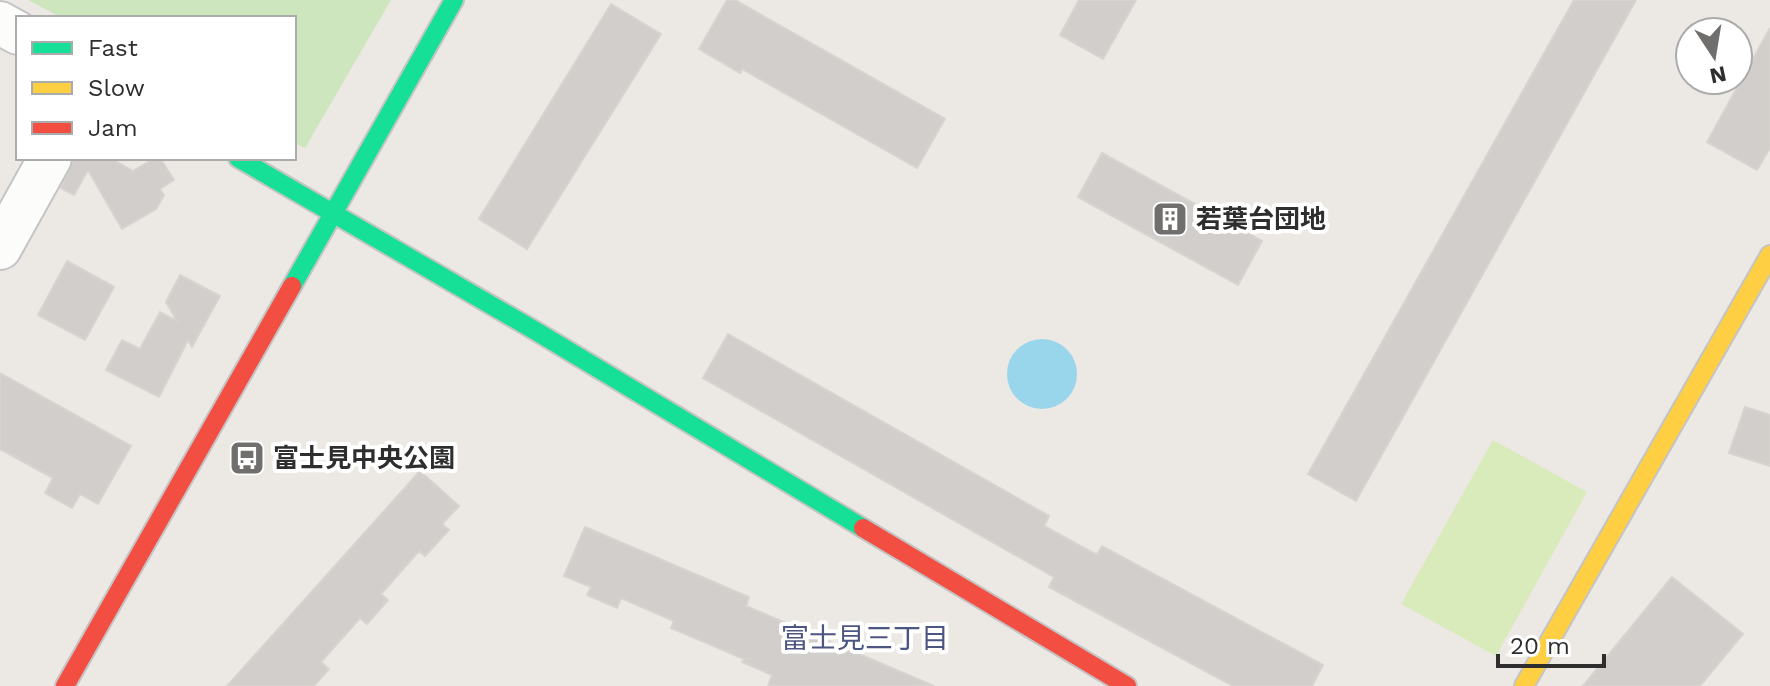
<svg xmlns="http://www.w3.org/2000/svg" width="1770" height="686" font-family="'Work Sans','Noto Sans JP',sans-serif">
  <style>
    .green { fill: #cee6be }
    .pitch { fill: #d9eabb }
    .water { fill: #99d6ec }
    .building { fill: #d1cecb; stroke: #d7d4d0; stroke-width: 2 }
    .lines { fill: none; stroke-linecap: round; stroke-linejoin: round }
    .street-casing { stroke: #c5c4c5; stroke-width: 46 }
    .fast-casing { stroke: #c5c4c5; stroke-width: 22 }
    .slow-casing { stroke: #c5c4c5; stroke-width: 22 }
    .jam-casing { stroke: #c5c4c5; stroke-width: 22 }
    .street { stroke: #fcfcfb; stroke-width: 42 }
    .fast { stroke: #16e098; stroke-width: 18 }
    .slow { stroke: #ffcf43; stroke-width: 18 }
    .jam { stroke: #f24e42; stroke-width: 18 }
    .labels { text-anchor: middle; stroke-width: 8; stroke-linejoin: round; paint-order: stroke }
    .poi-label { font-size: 26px; font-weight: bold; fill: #2e2e2e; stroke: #fff; text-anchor: start }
    .neighbourhood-label { font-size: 28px; fill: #4d5680; stroke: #fff }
  </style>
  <rect width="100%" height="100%" fill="#ece8e4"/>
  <path class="green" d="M 28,0 L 391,0 L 305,148 L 294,143 L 294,18 L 62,18 Z"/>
  <path class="pitch" d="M 1493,440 L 1587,492 L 1496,656 L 1401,604 Z"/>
  <path class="water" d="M1007 374a35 35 0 1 1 70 0a35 35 0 1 1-70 0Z"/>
  <path class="building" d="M 727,0 L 735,0 L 945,119 L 917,168 L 742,69 L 740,73 L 699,49 Z
    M 1079,0 L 1136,0 L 1103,59 L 1060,35 Z
    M 1574,0 L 1636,0 L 1356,501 L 1308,474 Z
    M 611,4 L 661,34 L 527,249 L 479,219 Z
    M 1770,28 L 1770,148 L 1757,170 L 1707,142 Z
    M 1102,153 L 1262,241 L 1238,285 L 1078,197 Z
    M 74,158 L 110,158 L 133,171 L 155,158 L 160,158 L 174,180 L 160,189 L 164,195 L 156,209 L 122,229 L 88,170 L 74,195 L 61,188 Z
    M 67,261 L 114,287 L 85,340 L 38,315 Z
    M 180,275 L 220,296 L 192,347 L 188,340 L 159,397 L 106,370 L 122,340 L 140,349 L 160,312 L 177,321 L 166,302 Z
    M 728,334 L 1049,516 L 1044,526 L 1097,555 L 1102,546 L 1323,665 L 1312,686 L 1233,686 L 1049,587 L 1054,577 L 703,378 Z
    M 0,373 L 131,446 L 98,504 L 80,494 L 72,508 L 45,493 L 53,478 L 0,449 Z
    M 1745,407 L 1770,415 L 1770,466 L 1729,453 Z
    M 420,471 L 459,506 L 442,524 L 449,530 L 425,556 L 419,551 L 381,594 L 388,600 L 367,624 L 360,618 L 321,662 L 329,669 L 314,686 L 227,686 Z
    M 585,527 L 749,597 L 746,606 L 934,686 L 768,686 L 772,675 L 742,662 L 744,659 L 671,628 L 674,621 L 621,598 L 617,608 L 587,595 L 591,587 L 564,576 Z
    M 1672,577 L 1743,634 L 1700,686 L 1583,686 Z"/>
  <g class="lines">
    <defs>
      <path id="street" d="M 0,23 L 18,33
        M 0,248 L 50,158"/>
      <path id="fast" d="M 238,158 L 534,330 L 863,528
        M 292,286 L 454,0"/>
      <path id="slow" d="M 1524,686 L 1770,255"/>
      <path id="jam" d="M 863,528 L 1127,686
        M 65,686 L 292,286"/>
    </defs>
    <use href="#street" class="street-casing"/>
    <use href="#fast" class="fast-casing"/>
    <use href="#slow" class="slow-casing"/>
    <use href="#jam" class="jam-casing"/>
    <use href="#street" class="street"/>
    <use href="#fast" class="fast"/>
    <use href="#slow" class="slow"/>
    <use href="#jam" class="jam"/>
  </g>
  <defs>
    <symbol id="building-square" viewBox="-11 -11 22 22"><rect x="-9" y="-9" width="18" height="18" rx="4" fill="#706f6e" stroke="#fff"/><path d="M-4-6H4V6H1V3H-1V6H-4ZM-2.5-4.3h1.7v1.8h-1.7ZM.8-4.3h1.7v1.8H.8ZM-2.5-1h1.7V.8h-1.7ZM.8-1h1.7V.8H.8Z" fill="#fff"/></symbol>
    <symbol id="bus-square" viewBox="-11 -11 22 22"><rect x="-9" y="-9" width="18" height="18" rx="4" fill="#706f6e" stroke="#fff"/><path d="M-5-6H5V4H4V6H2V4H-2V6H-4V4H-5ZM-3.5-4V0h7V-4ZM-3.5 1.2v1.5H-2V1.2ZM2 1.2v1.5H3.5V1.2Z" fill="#fff"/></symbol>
  </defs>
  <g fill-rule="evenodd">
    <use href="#building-square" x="1150" y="199" width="40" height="40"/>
    <use href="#bus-square" x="227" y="438" width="40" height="40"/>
  </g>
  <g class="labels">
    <g class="poi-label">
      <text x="1196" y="228">若葉台団地</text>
      <text x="273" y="467">富士見中央公園</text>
    </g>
    <g class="neighbourhood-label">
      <text x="865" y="648">富士見三丁目</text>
    </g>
  </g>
  <rect x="16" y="16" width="280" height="144" fill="#ffffff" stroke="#ababab" stroke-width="2"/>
  <rect x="32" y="42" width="40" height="12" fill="#16e098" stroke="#ababab" stroke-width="2"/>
  <text x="88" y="56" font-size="24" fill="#2e2e2e">Fast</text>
  <rect x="32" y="82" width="40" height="12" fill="#ffcf43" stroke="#ababab" stroke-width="2"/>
  <text x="88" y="96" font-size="24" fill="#2e2e2e">Slow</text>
  <rect x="32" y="122" width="40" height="12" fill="#f24e42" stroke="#ababab" stroke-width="2"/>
  <text x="88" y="136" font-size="24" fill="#2e2e2e">Jam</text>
  <g transform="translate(1714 56) rotate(168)"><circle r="38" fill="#ffffff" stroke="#ababab" stroke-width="2"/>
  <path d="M0-6L14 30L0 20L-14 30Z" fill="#706f6e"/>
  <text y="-12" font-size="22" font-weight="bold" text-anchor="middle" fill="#2e2e2e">N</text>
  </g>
  <path d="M1498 654v12h106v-12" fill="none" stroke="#2e2e2e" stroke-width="4"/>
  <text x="1510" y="654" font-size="24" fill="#2e2e2e" stroke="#ffffff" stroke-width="6" paint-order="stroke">20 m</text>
</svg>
